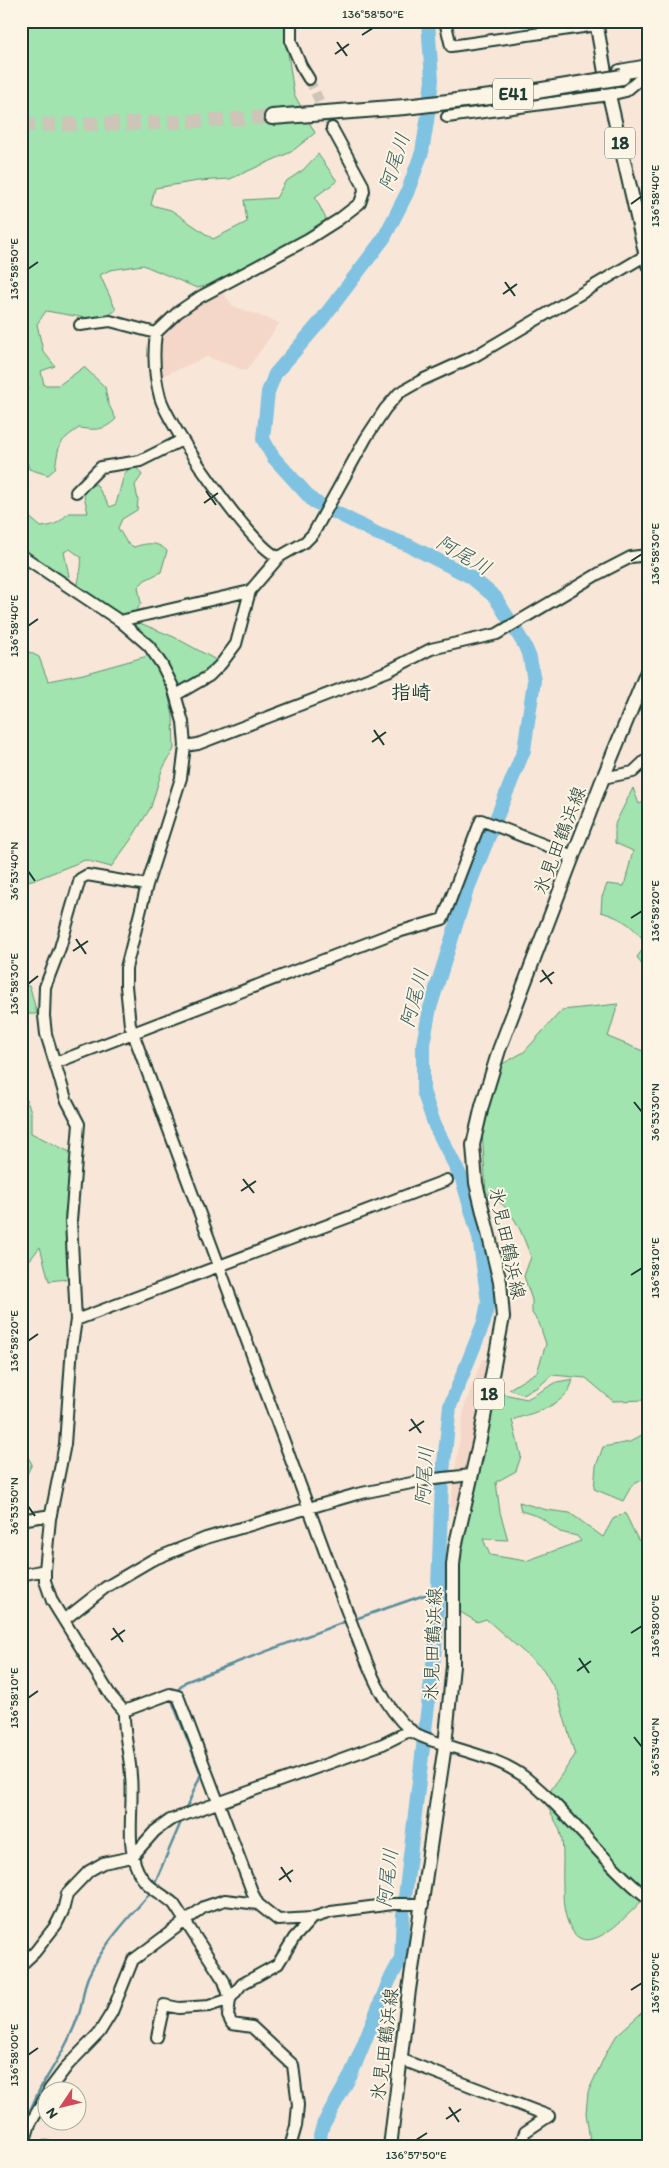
<svg xmlns="http://www.w3.org/2000/svg" width="669" height="2168" font-family="Itim,'Klee One',sans-serif">
  <style>
    .built { fill: #f4d7c8 }
    .green { fill: #a1e4af; stroke: #609072 }
    .lines { fill: none; stroke-linecap: round; stroke-linejoin: round }
    .stream { stroke: #598d9c; stroke-width: 2.5 }
    .river { stroke: #80c2e1; stroke-width: 14 }
    .minor-tunnel { stroke: #cdc5b7; stroke-width: 10; stroke-dasharray: 10 5; stroke-linecap: butt }
    .highway-tunnel { stroke: #cdc5b7; stroke-width: 14; stroke-dasharray: 14 7; stroke-linecap: butt }
    .minor-casing { stroke: #1f3d34; stroke-width: 14 }
    .major-casing { stroke: #1f3d34; stroke-width: 16 }
    .highway-casing { stroke: #1f3d34; stroke-width: 18 }
    .minor { stroke: #fcf5e5; stroke-width: 10 }
    .major { stroke: #fcf5e5; stroke-width: 12 }
    .highway { stroke: #fcf5e5; stroke-width: 14 }
    .highway-bridge-casing { stroke: #1f3d34; stroke-width: 18; stroke-linecap: butt }
    .highway-bridge { stroke: #fcf5e5; stroke-width: 14 }
    .ticks { fill: none; stroke: #1f3d34; stroke-width: 2 }
    .labels { text-anchor: middle; stroke-width: 4; stroke-linejoin: round; paint-order: stroke }
    .shield { fill: #fcf5e5; stroke: #617469; stroke-width: 1 }
    .shield-label { font-size: 18px; font-weight: bold; fill: #1f3d34 }
    .street-label { font-size: 19px; fill: #1f3d34; stroke: #fcf5e5 }
    .water-label { font-size: 20px; font-style: italic; fill: #375e5f; stroke: #fcf5e5 }
    .neighbourhood-label { font-size: 20px; font-weight: bold; fill: #1f3d34; stroke: #fcf5e5 }
    .neatline { fill: none; stroke: #1f3d34; stroke-width: 2 }
    .ticks-label { font-size: 12px; text-anchor: middle; fill: #1f3d34 }
  </style>
  <rect width="100%" height="100%" fill="#f8e7d8"/>
  <filter id="ink" filterUnits="userSpaceOnUse"><feTurbulence type="fractalNoise" baseFrequency=".02" numOctaves="2"/><feDisplacementMap in="SourceGraphic" scale="10" xChannelSelector="R" yChannelSelector="G"/><feConvolveMatrix kernelMatrix="1 2 1 2 8 2 1 2 1" color-interpolation-filters="sRGB"/></filter>
  <g filter="url(#ink)">
    <path class="built" d="M 222,291 L 233,306 L 280,323 L 246,371 L 207,357 L 160,377 L 156,353 L 163,332 L 187,309 Z
      M 482,1359 L 490,1359 L 477,1428 L 458,1511 L 450,1507 L 464,1408 Z"/>
    <path class="green" d="M 21,21 L 288,21 L 288,53 L 294,94 L 315,133 L 291,152 L 230,179 L 198,181 L 155,188 L 151,205 L 171,210 L 213,239 L 247,222 L 244,200 L 276,198 L 285,182 L 303,170 L 318,154 L 337,181 L 315,197 L 326,219 L 319,228 L 210,285 L 197,288 L 143,265 L 110,270 L 100,275 L 116,310 L 105,318 L 92,319 L 46,311 L 37,324 L 43,351 L 55,366 L 41,371 L 44,385 L 59,385 L 84,367 L 105,387 L 108,403 L 116,419 C 103,431 97,430 79,428 C 58,442 59,444 55,469 L 48,475 L 29,469 L 27,462 L 21,466 L 21,389 L 29,390 L 21,377 Z
      M 136,467 L 142,475 L 135,485 L 138,500 L 137,510 L 122,519 L 118,528 L 127,543 L 134,547 C 147,543 157,541 167,551 L 161,572 L 145,580 L 138,587 L 141,603 L 135,613 L 123,617 L 78,587 C 78,577 83,566 81,557 L 70,549 L 64,552 L 69,576 L 64,579 L 21,552 L 21,485 L 28,488 L 25,501 L 27,515 L 41,527 C 53,526 60,523 68,513 L 88,513 L 84,496 L 86,488 L 96,484 L 110,507 L 116,504 L 124,475 L 129,468 Z
      M 135,621 L 174,637 L 218,661 C 207,673 195,684 177,687 L 158,649 L 130,623 Z
      M 21,648 L 39,657 L 48,681 L 83,674 L 151,655 L 165,679 L 173,716 L 174,749 L 162,770 L 151,807 L 130,841 L 111,867 L 85,860 L 37,879 L 21,882 Z
      M 633,788 L 639,804 L 648,800 L 648,972 L 646,971 L 637,957 L 647,944 C 632,925 624,919 601,912 L 602,897 L 607,884 L 624,886 L 633,851 L 615,843 L 615,824 Z
      M 21,982 L 30,987 L 37,1014 L 21,1014 Z
      M 618,1004 L 608,1037 L 648,1053 L 648,1400 L 613,1401 L 586,1378 L 552,1375 L 538,1387 L 522,1394 L 509,1389 L 537,1372 L 546,1344 L 539,1323 L 532,1313 L 532,1300 L 524,1276 L 531,1257 C 520,1229 514,1208 486,1193 L 482,1130 L 497,1067 L 524,1052 L 562,1010 Z
      M 21,1087 L 31,1111 L 31,1133 L 74,1154 L 65,1213 L 68,1279 L 49,1281 L 40,1247 L 29,1261 L 28,1310 L 21,1351 Z
      M 573,1379 C 568,1406 534,1412 512,1420 L 521,1456 L 516,1471 L 496,1482 L 500,1512 L 508,1540 L 483,1539 L 490,1555 L 526,1561 L 581,1541 L 577,1536 L 560,1532 L 540,1517 L 521,1511 L 519,1502 L 547,1510 L 570,1513 L 603,1537 L 613,1519 L 625,1513 L 638,1540 L 648,1540 L 648,1895 C 633,1908 592,1959 573,1932 C 563,1917 563,1901 563,1884 C 562,1867 565,1848 560,1831 C 556,1821 549,1810 544,1800 L 575,1755 L 557,1693 L 543,1669 L 486,1619 L 477,1622 L 457,1610 L 459,1565 L 470,1499 L 494,1392 L 527,1399 L 557,1382 Z
      M 648,1431 L 648,1477 L 632,1485 L 623,1501 L 594,1489 L 596,1466 L 603,1447 L 630,1442 Z
      M 21,1446 L 32,1464 L 25,1478 L 21,1480 Z
      M 648,2007 L 648,2147 L 591,2147 L 586,2113 L 588,2092 L 607,2051 L 617,2035 Z
      M 45,2140 L 91,2147 L 21,2147 L 26,2144 Z"/>
    <g class="lines">
      <path class="stream" d="M 358,1618 L 439,1590
        M 177,1691 L 185,1682 L 344,1622
        M 171,1698 L 201,1774 L 186,1809
        M 153,1887 L 181,1822
        M 21,2126 C 31,2113 35,2096 44,2082 C 58,2059 70,2040 79,2014 C 83,2002 83,1989 88,1977 C 103,1944 128,1919 151,1892"/>
      <path class="river" d="M 323,2147 L 320,2136 L 323,2125 L 351,2075 L 389,1981 L 401,1959 L 403,1914 L 436,1639 L 442,1482 L 450,1406 L 484,1322 L 488,1302 L 479,1237 L 462,1179 L 435,1126 L 423,1091 L 423,1044 L 430,1008 L 466,893 L 524,750 L 534,681 L 530,658 L 524,644 L 495,597 L 471,577 L 408,545 L 378,534 L 313,501 L 273,457 L 263,439 L 268,392 L 275,374 L 320,322 L 384,238 L 407,193 L 422,152 L 427,122 L 432,80 L 428,21"/>
      <path class="minor-tunnel" d="M 309,79 L 332,128"/>
      <path class="highway-tunnel" d="M 21,125 L 152,123 L 272,117"/>
      <defs>
        <path id="minor" d="M 291,21 L 291,42 L 301,66 L 309,79
          M 445,21 L 451,46 L 597,25
          M 447,117 L 609,95 L 626,91 L 645,75
          M 80,325 L 110,321 L 156,333
          M 76,492 L 101,467 L 140,461 L 182,440
          M 21,555 L 120,621 L 149,646 L 162,665 L 173,687 L 183,722 L 185,746 L 181,778 L 147,885 L 126,968 L 126,986 L 130,1025 L 346,1609 C 363,1650 376,1700 410,1730 C 420,1738 437,1742 449,1746 C 475,1754 504,1761 526,1778 C 571,1814 603,1863 648,1898
          M 279,557 C 254,551 167,424 160,397 C 154,375 153,355 156,333 L 178,312 L 200,297 L 308,239 L 338,220 L 360,203 L 364,191 L 363,185 L 332,128
          M 120,621 L 250,591
          M 176,695 L 209,676 L 221,664 L 236,644 L 250,591 L 279,557 L 305,542 L 313,534 L 366,438 L 385,409 L 399,393 L 422,380 L 475,356 L 648,254
          M 185,746 L 198,744 L 388,671 L 431,649 L 497,634 L 598,574 L 631,557 L 648,555
          M 603,778 L 633,772 L 648,758
          M 147,885 L 87,875 L 80,879 L 60,948 L 45,987 L 44,1016 L 46,1034 L 66,1099 L 79,1124 L 71,1221 L 76,1320 L 72,1346 L 65,1444 L 50,1519 L 45,1570 L 45,1581 L 52,1601 L 58,1611 L 111,1696 L 124,1711 C 123,1733 130,1754 131,1776 C 134,1805 125,1845 138,1871 C 146,1888 161,1892 174,1904 L 224,1981 L 230,1999 L 228,2016 L 232,2024 L 252,2027 L 293,2065 L 298,2105 L 296,2126 L 290,2147
          M 55,1063 L 391,934 L 443,919 L 481,820 L 573,856
          M 76,1320 L 447,1180
          M 21,1520 L 51,1515
          M 21,1575 L 45,1570
          M 64,1620 L 106,1587 L 152,1560 L 206,1538 L 357,1494 L 426,1480 L 471,1475
          M 124,1711 L 170,1694 L 178,1696 L 253,1894 L 258,1904 L 278,1920 L 312,1918 L 331,1912 L 393,1904 L 423,1904
          M 21,1965 L 35,1952 L 56,1925 L 63,1911 L 67,1894 L 89,1871 L 103,1863 L 132,1857 L 155,1831 L 170,1820 L 383,1744 L 411,1730
          M 157,2037 L 164,2005 L 179,2008 L 209,2006 L 230,1999 L 242,1984 L 278,1964 L 294,1938 L 312,1918
          M 400,2059 L 549,2116
          M 49,2090 L 68,2065 L 99,2033 L 112,2012 L 133,1960 L 204,1907 L 225,1900 L 258,1904
          M 23,2147 L 30,2124 L 48,2093
          M 519,2147 L 525,2132 L 549,2116"/>
        <path id="major" d="M 596,21 L 609,95 L 648,265
          M 390,2147 L 409,1990 L 445,1745 L 453,1666 L 453,1565 L 455,1548 L 480,1439 L 503,1317 L 500,1282 L 476,1183 L 473,1145 L 482,1106 L 499,1050 L 603,778 L 648,669"/>
        <path id="highway" d="M 620,72 L 648,67
          M 272,117 L 405,107"/>
      </defs>
      <use href="#minor" class="minor-casing"/>
      <use href="#major" class="major-casing"/>
      <use href="#highway" class="highway-casing"/>
      <use href="#minor" class="minor"/>
      <use href="#major" class="major"/>
      <use href="#highway" class="highway"/>
      <defs>
        <path id="highway-bridge" d="M 405,107 L 524,93 L 622,77"/>
      </defs>
      <use href="#highway-bridge" class="highway-bridge-casing"/>
      <use href="#highway-bridge" class="highway-bridge"/>
    </g>
  </g>
  <path class="ticks" d="M 362,35 L 373,28M 337,42 L 347,56M 335,54 L 349,44M 631,204 L 642,196M 28,269 L 38,262M 505,282 L 515,296M 503,294 L 517,284M 206,491 L 216,505M 204,503 L 218,493M 631,561 L 642,554M 28,626 L 38,619M 374,730 L 384,745M 372,742 L 386,732M 28,871 L 35,881M 631,918 L 642,911M 76,939 L 86,954M 73,951 L 88,941M 542,970 L 552,984M 540,982 L 554,972M 28,984 L 38,976M 634,1102 L 642,1112M 243,1179 L 254,1193M 241,1191 L 256,1181M 631,1275 L 642,1268M 28,1341 L 38,1334M 411,1419 L 421,1433M 409,1431 L 424,1421M 28,1506 L 35,1516M 113,1628 L 123,1642M 631,1633 L 642,1626M 111,1640 L 125,1630M 579,1658 L 589,1673M 577,1671 L 591,1661M 28,1698 L 38,1691M 634,1737 L 642,1747M 281,1867 L 291,1882M 279,1880 L 293,1870M 631,1990 L 642,1983M 28,2055 L 38,2048M 449,2107 L 459,2122M 446,2119 L 461,2109M 416,2140 L 427,2133"/>
  <g class="labels">
    <g class="shield">
      <rect x="493" y="78.5" width="40" height="31" rx="4"/>
      <rect x="605" y="127.5" width="30" height="31" rx="4"/>
      <rect x="474" y="1378.5" width="30" height="31" rx="4"/>
    </g>
    <g class="shield-label">
      <text x="513" y="100">E41</text>
      <text x="620" y="149">18</text>
      <text x="489" y="1400">18</text>
    </g>
    <g class="street-label">
      <text transform="translate(559 840) rotate(-69)" y="7">氷見田鶴浜線</text>
      <text transform="translate(508 1243) rotate(78)" y="7">氷見田鶴浜線</text>
      <text transform="translate(432 1644) rotate(-88)" y="7">氷見田鶴浜線</text>
      <text transform="translate(384 2044) rotate(-83)" y="7">氷見田鶴浜線</text>
    </g>
    <g class="water-label">
      <text transform="translate(394 162) rotate(-72)" y="7">阿尾川</text>
      <text transform="translate(464 555) rotate(30)" y="7">阿尾川</text>
      <text transform="translate(414 998) rotate(-75)" y="7">阿尾川</text>
      <text transform="translate(424 1476) rotate(-86)" y="7">阿尾川</text>
      <text transform="translate(387 1878) rotate(-83)" y="7">阿尾川</text>
    </g>
    <g class="neighbourhood-label">
      <text x="411" y="699">指崎</text>
    </g>
  </g>
  <rect width="669" height="2168" fill="none" stroke="#fcf5e5" stroke-width="55"/>
  <g transform="translate(62 2106) rotate(235)"><circle r="24" fill="#fcf5e5" stroke="#a4ab9e"/>
  <path d="M0-4L9 19L0 12L-9 19Z" fill="#d1495b"/>
  <text y="-8" font-size="14" font-weight="bold" text-anchor="middle" fill="#1f3d34">N</text>
  </g>
  <rect x="28" y="28" width="614" height="2112" class="neatline"/>
  <g class="ticks-label">
    <text x="373" y="18">136°58'50"E</text>
    <text transform="translate(655 196) rotate(-90)" y="4">136°58'40"E</text>
    <text transform="translate(14 269) rotate(-90)" y="4">136°58'50"E</text>
    <text transform="translate(655 554) rotate(-90)" y="4">136°58'30"E</text>
    <text transform="translate(14 626) rotate(-90)" y="4">136°58'40"E</text>
    <text transform="translate(14 871) rotate(-90)" y="4">36°53'40"N</text>
    <text transform="translate(655 911) rotate(-90)" y="4">136°58'20"E</text>
    <text transform="translate(14 984) rotate(-90)" y="4">136°58'30"E</text>
    <text transform="translate(655 1112) rotate(-90)" y="4">36°53'30"N</text>
    <text transform="translate(655 1268) rotate(-90)" y="4">136°58'10"E</text>
    <text transform="translate(14 1341) rotate(-90)" y="4">136°58'20"E</text>
    <text transform="translate(14 1506) rotate(-90)" y="4">36°53'50"N</text>
    <text transform="translate(655 1626) rotate(-90)" y="4">136°58'00"E</text>
    <text transform="translate(14 1698) rotate(-90)" y="4">136°58'10"E</text>
    <text transform="translate(655 1747) rotate(-90)" y="4">36°53'40"N</text>
    <text transform="translate(655 1983) rotate(-90)" y="4">136°57'50"E</text>
    <text transform="translate(14 2055) rotate(-90)" y="4">136°58'00"E</text>
    <text x="416" y="2159">136°57'50"E</text>
  </g>
</svg>
